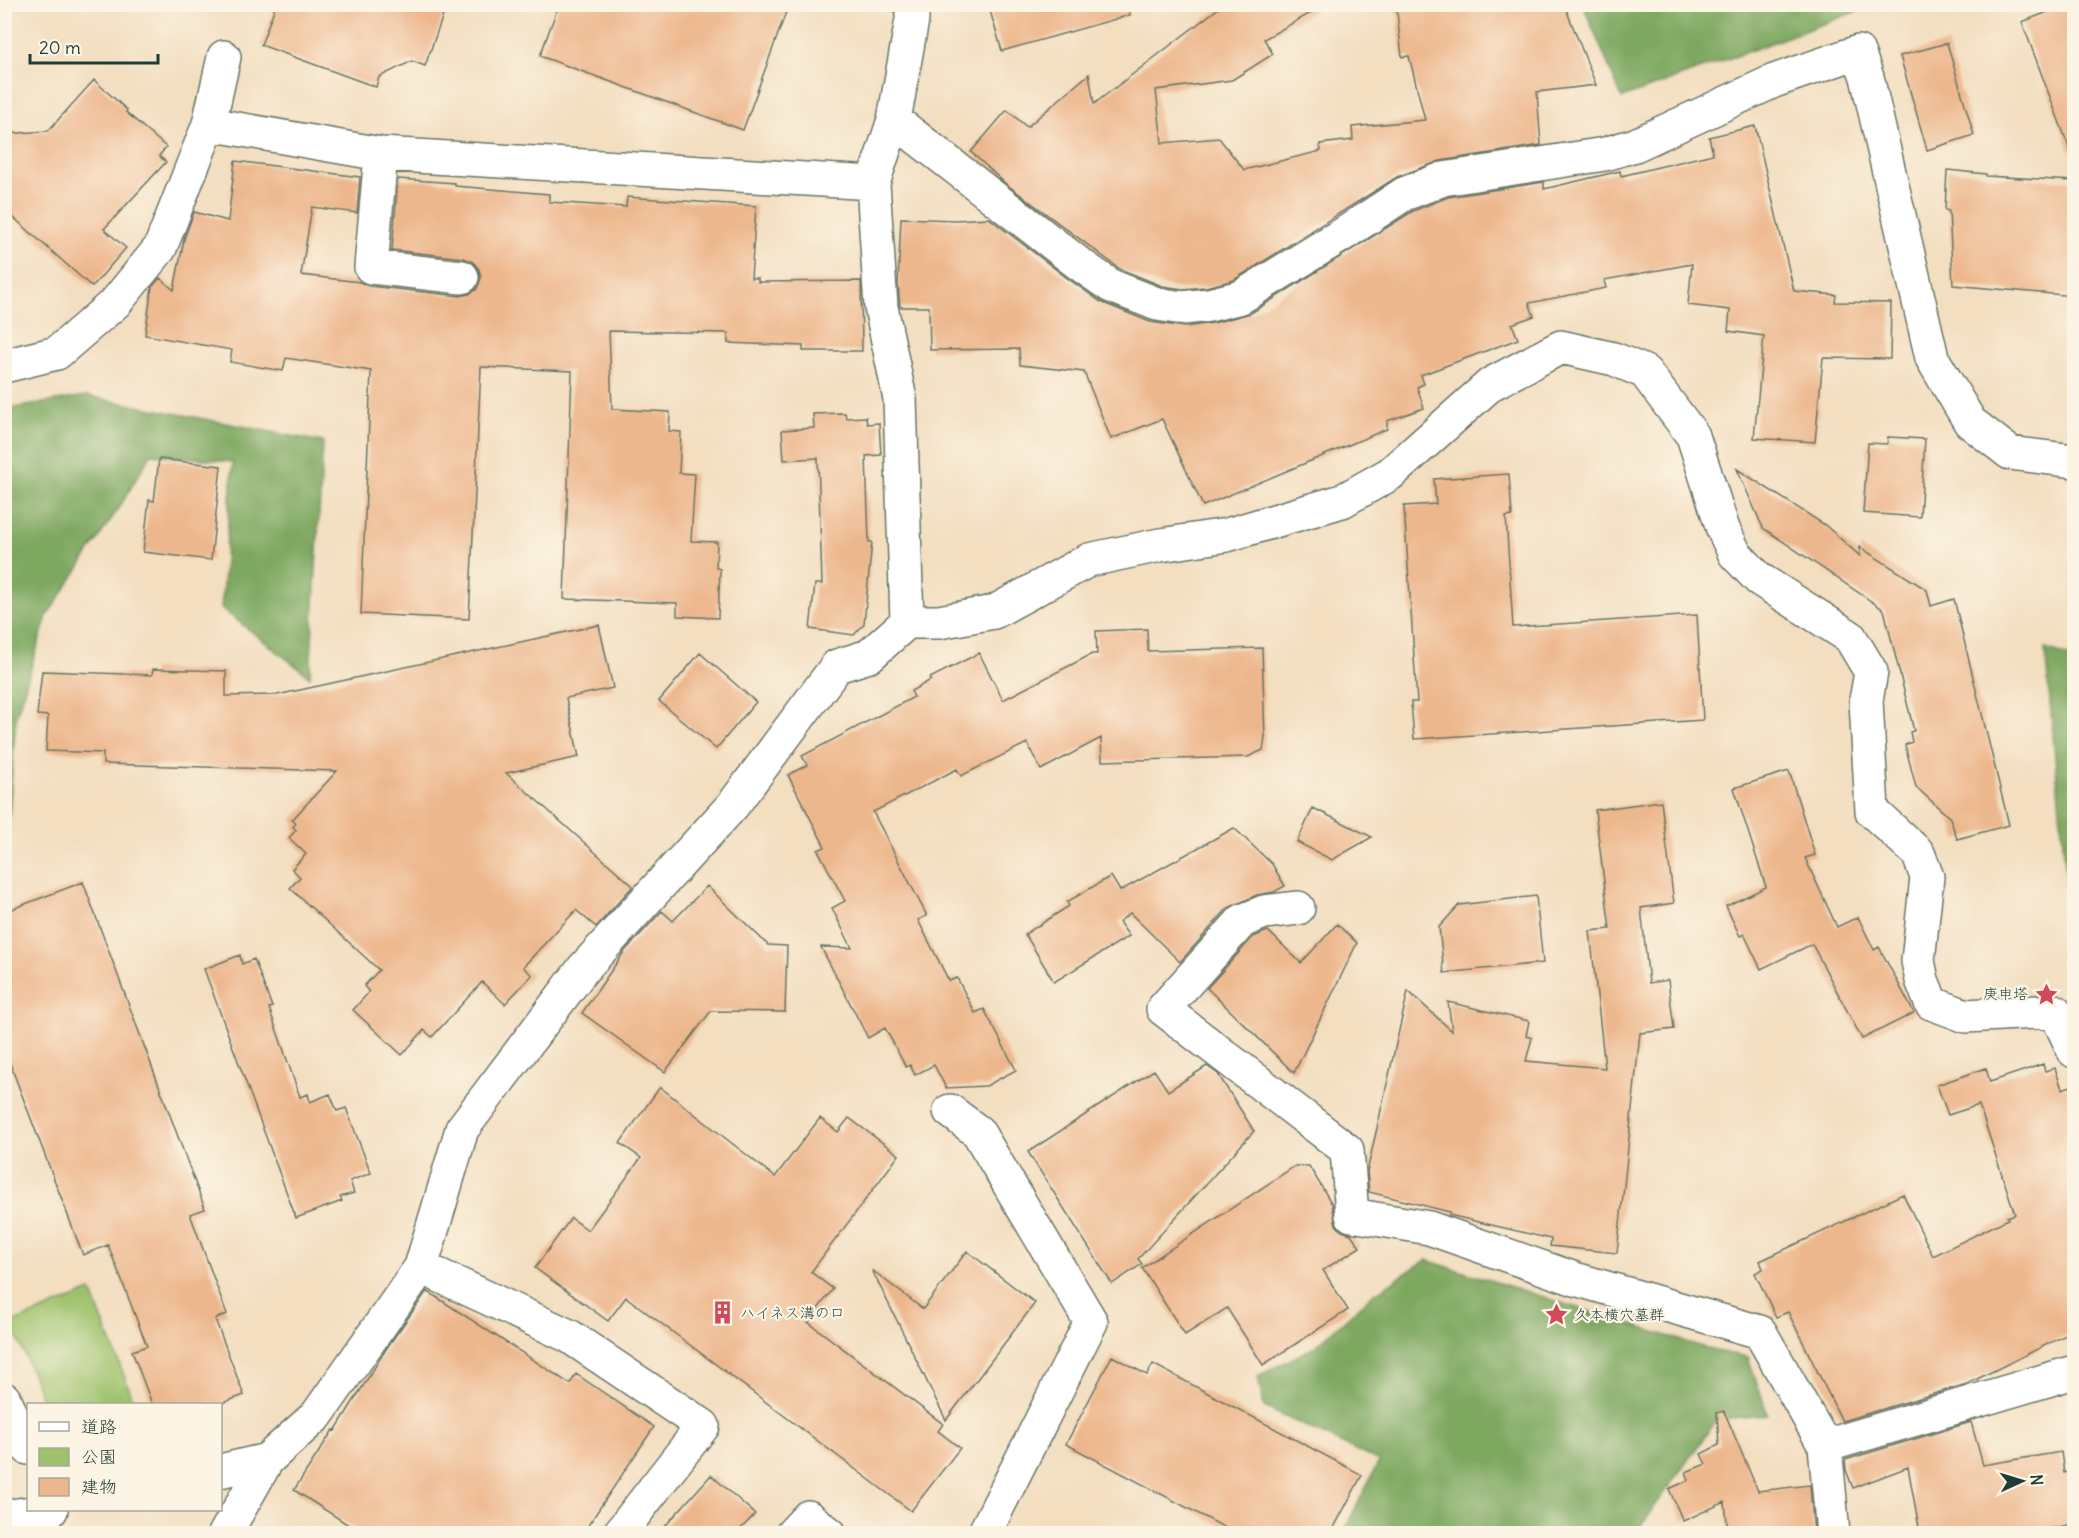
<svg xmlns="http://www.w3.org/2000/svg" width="2079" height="1538" font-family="Delius,'Klee One',sans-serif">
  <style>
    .green { fill: #9ec26c; stroke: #5e8050; stroke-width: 1.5 }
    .forest { fill: #7ea860; stroke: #4e724a; stroke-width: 1.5 }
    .building { fill: #edb78d }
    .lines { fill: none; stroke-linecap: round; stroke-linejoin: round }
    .minor-casing { stroke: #697565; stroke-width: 36 }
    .minor { stroke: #fff; stroke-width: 33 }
    .labels { text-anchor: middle; stroke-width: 4.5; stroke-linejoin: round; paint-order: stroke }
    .poi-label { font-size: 15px; fill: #1f3d34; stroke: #fcf5e5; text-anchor: start }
  </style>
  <rect width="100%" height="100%" fill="#fcf5e5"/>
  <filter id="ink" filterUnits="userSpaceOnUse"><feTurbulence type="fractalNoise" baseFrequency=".0167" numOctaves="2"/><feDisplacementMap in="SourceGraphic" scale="12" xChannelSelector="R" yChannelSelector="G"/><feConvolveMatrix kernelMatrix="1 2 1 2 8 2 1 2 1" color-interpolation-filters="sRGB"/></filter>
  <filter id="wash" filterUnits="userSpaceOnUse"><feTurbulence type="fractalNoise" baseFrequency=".008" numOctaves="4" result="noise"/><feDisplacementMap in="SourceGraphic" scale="24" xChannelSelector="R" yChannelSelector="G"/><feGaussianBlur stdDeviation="1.35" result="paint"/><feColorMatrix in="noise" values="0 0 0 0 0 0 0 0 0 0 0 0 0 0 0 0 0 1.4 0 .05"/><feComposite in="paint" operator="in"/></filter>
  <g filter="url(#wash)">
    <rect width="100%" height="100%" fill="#f3dec0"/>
    <path class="green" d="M 91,1291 L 135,1404 L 44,1404 L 12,1323 Z"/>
    <path class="forest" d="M 1583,5 L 1874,5 L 1622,98 Z
      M 86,396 L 323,442 L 310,677 L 221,608 L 233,462 L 151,454 L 120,506 L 47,616 L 16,717 L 5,869 L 4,582 L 10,557 L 8,409 Z
      M 2045,649 L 2074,658 L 2074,960 Z
      M 1426,1260 L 1715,1351 L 1748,1357 L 1768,1415 L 1717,1419 L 1636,1533 L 1343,1533 L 1379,1461 L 1264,1407 L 1258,1376 L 1315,1347 L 1372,1295 Z"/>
    <g id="blocks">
      <path class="building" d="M 276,4 L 447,4 L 425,66 L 412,61 L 379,77 L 376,87 L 261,45 Z
        M 559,4 L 789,4 L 743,130 L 540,56 Z
        M 988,4 L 1129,4 L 1130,15 L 1002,51 Z
        M 1224,4 L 1327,4 L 1264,39 L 1273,54 L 1232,80 L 1156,90 L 1162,143 L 1219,138 L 1244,170 L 1321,151 L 1320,144 L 1353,140 L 1352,127 L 1425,120 L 1409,56 L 1402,57 L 1396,4 L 1487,4 L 1488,12 L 1540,4 L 1564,4 L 1596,85 L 1537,92 L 1541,145 L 1440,161 L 1397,177 L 1234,280 L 1206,287 L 1183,289 L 1162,286 L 1120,269 L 1006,184 L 971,152 L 1007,110 L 1027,127 L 1089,74 L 1094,104 Z
        M 2068,4 L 2074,4 L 2074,153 L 2071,153 L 2022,22 Z
        M 1947,43 L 1974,135 L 1927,150 L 1900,56 Z
        M 94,80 L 127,110 L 126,112 L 166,147 L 159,156 L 166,162 L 104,229 L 126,248 L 92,287 L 4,209 L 4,134 L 48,131 Z
        M 1755,126 L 1794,291 L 1836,295 L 1835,302 L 1891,303 L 1890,359 L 1823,358 L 1815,442 L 1754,438 L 1764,336 L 1728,331 L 1730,310 L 1688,305 L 1692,264 L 1604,280 L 1606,288 L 1529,303 L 1534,316 L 1512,324 L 1518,339 L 1421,375 L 1424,384 L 1417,387 L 1424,408 L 1387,421 L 1387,429 L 1203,506 L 1162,419 L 1111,439 L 1084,372 L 1020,365 L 1019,349 L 930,350 L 929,307 L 900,307 L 898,284 L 901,218 L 955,220 L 989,218 L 1067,278 L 1101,302 L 1150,322 L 1185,327 L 1213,323 L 1251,313 L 1413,211 L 1448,197 L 1544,182 L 1544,189 L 1620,171 L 1621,176 L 1713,154 L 1709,137 Z
        M 235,161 L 360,177 L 357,213 L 312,207 L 301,275 L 360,282 L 369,286 L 460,296 L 469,294 L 477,289 L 481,278 L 479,269 L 473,262 L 464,258 L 392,250 L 398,179 L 455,183 L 455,186 L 549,194 L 549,202 L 626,207 L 627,197 L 756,206 L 751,278 L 758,278 L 758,282 L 861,281 L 862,351 L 803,351 L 803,346 L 728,343 L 728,333 L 609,331 L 612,409 L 670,412 L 669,431 L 681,432 L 679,473 L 695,474 L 691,541 L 717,542 L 716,568 L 720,569 L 718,618 L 677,616 L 677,603 L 564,599 L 572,371 L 481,367 L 469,619 L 361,614 L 371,371 L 286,358 L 283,371 L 230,362 L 232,350 L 145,335 L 152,287 L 160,278 L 174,290 L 184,239 L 194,212 L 228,221 Z
        M 1947,170 L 1986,174 L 1986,176 L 2074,181 L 2074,296 L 1953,285 L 1949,211 L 1945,210 Z
        M 845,413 L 846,418 L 866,417 L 867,424 L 879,423 L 881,455 L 866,456 L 869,542 L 872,542 L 864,624 L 854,635 L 810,629 L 815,584 L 822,584 L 818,458 L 784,460 L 782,430 L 814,428 L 813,414 Z
        M 1888,437 L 1925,439 L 1920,517 L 1863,513 L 1868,443 L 1887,444 Z
        M 159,459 L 221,466 L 211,560 L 143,552 L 149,500 L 154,501 Z
        M 1737,469 L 1825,525 L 1860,556 L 1860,547 L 1927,590 L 1931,606 L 1954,599 L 2009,825 L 1957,839 L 1950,818 L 1916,787 L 1905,745 L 1912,742 L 1910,732 L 1914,731 L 1884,610 L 1763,528 Z
        M 1509,474 L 1512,516 L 1506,517 L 1513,627 L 1697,615 L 1703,720 L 1414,739 L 1411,702 L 1417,702 L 1404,506 L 1436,504 L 1434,479 Z
        M 599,625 L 613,688 L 566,698 L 579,757 L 506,773 L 633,886 L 596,927 L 576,910 L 523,967 L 532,975 L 505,1004 L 482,982 L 432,1037 L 424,1030 L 402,1055 L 353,1010 L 369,992 L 364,986 L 379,970 L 290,888 L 300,877 L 292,869 L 306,854 L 289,838 L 296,830 L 293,827 L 296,823 L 292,820 L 337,771 L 103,764 L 103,753 L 46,751 L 48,716 L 37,715 L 42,671 L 152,675 L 153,669 L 226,671 L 226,696 L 277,695 Z
        M 1147,629 L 1148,651 L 1262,648 L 1265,737 L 1263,750 L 1248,757 L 1102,761 L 1101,738 L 1041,770 L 1027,743 L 961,776 L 957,769 L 873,812 L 927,916 L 918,920 L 949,981 L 957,978 L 975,1013 L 984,1009 L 1016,1070 L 986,1086 L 946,1088 L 934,1065 L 915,1075 L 910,1065 L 906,1067 L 885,1028 L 868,1038 L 821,947 L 852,948 L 832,908 L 845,901 L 818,850 L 825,847 L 788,775 L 807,765 L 802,756 L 914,697 L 911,691 L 931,680 L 930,678 L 979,653 L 1003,700 L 1092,654 L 1097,654 L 1096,631 Z
        M 700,653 L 756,702 L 716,749 L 659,701 Z
        M 1789,771 L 1815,855 L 1805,858 L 1837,927 L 1858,917 L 1874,950 L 1879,947 L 1914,1013 L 1862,1039 L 1812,944 L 1761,969 L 1744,934 L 1740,936 L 1726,906 L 1766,887 L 1734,788 Z
        M 1661,801 L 1674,903 L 1641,908 L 1649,983 L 1668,980 L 1674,1029 L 1640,1033 L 1617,1253 L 1550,1246 L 1551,1239 L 1449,1215 L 1450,1212 L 1369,1192 L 1367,1172 L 1408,991 L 1452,1031 L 1448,1002 L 1529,1021 L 1526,1036 L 1532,1038 L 1526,1061 L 1605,1068 L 1590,931 L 1610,929 L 1595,810 Z
        M 1313,808 L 1372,837 L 1332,860 L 1297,842 Z
        M 1234,828 L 1272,864 L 1285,886 L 1274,892 L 1257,895 L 1228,908 L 1180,962 L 1130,913 L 1119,922 L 1129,936 L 1054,982 L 1025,934 L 1069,906 L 1067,902 L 1111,876 L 1120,891 Z
        M 83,882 L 205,1209 L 190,1214 L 227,1314 L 215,1319 L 244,1395 L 220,1404 L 152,1404 L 132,1351 L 147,1346 L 108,1245 L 83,1255 L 4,1048 L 4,912 Z
        M 707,886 L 768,945 L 787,946 L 785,1012 L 711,1011 L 665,1072 L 582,1013 L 624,952 L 662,911 L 673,921 Z
        M 1536,896 L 1543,963 L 1444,973 L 1439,927 L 1459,905 Z
        M 1337,924 L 1357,943 L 1294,1073 L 1207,988 L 1253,937 L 1268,931 L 1301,963 Z
        M 240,955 L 242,964 L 254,959 L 272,1007 L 269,1008 L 300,1097 L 308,1094 L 310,1102 L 330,1094 L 337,1111 L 346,1108 L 371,1173 L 350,1181 L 354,1193 L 340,1197 L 342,1201 L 296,1218 L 204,969 Z
        M 2043,1064 L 2045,1071 L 2055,1068 L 2062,1089 L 2074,1085 L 2074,1331 L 1967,1384 L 1842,1421 L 1788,1312 L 1776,1317 L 1755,1273 L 1763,1269 L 1760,1261 L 1903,1194 L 1933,1256 L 2008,1219 L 2007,1217 L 2015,1214 L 1979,1105 L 1948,1115 L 1937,1085 L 1986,1068 L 1990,1082 Z
        M 1207,1066 L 1218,1074 L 1254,1131 L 1138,1259 L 1142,1264 L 1112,1284 L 1028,1152 L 1154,1070 L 1168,1091 Z
        M 660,1087 L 775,1177 L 820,1118 L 838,1132 L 849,1118 L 899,1155 L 811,1272 L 833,1289 L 808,1322 L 943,1424 L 938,1431 L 960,1448 L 911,1511 L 626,1297 L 608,1321 L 535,1268 L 571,1218 L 588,1230 L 641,1158 L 620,1143 Z
        M 1295,1166 L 1309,1166 L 1332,1204 L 1336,1225 L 1342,1231 L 1351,1234 L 1360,1247 L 1323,1270 L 1348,1310 L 1263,1365 L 1227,1308 L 1185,1335 L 1142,1268 Z
        M 967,1251 L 1035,1303 L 946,1420 L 872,1270 L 923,1309 Z
        M 427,1291 L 570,1384 L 576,1374 L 654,1427 L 583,1533 L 361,1533 L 294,1490 L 333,1430 L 335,1431 L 386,1349 Z
        M 1112,1356 L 1147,1375 L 1153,1364 L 1362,1475 L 1331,1533 L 1235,1533 L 1066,1444 Z
        M 1724,1411 L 1758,1491 L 1810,1485 L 1814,1533 L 1728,1533 L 1725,1502 L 1683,1521 L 1669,1489 L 1689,1480 L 1686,1472 L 1706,1464 L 1701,1454 L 1719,1445 L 1717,1413 Z
        M 1971,1422 L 1983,1465 L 2061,1452 L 2064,1473 L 2074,1470 L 2074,1524 L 2023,1533 L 1920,1533 L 1908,1467 L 1853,1488 L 1846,1470 L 1845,1460 Z
        M 711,1475 L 755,1514 L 737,1533 L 659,1533 Z"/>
    </g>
  </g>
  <g filter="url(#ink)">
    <use href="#blocks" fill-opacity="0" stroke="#697565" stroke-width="1.5"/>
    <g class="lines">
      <defs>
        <path id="minor" d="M 894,120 L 1078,263 L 1111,286 L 1157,304 L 1183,308 L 1209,305 L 1241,297 L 1345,233 L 1404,194 L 1443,179 L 1605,154 L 1635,145 L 1774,81 L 1858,52 L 1867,77 L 1932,358 L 1970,422 L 2010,453 L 2074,461
          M 209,124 L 381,154 L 873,183
          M 381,154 L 371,267 L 462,277
          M 4,366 L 57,353 L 116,302 L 160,248 L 209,124 L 224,57
          M 907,622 L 900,399 L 881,307 L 873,183 L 894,120 L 912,20 L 912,4
          M 1298,908 L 1264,912 L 1242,921 L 1163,1009 L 1347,1150 L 1352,1215 L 1429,1228 L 1575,1279 L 1760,1332 L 1825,1446 L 1833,1534
          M 950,1111 L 978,1132 L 1091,1322 L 984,1534
          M 421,1267 L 569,1336 L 703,1426 L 619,1534
          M 4,1399 L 28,1448
          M 1825,1446 L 2074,1372
          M 220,1471 L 267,1460
          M 4,1517 L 51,1510
          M 225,1534 L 267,1460 L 317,1415 L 421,1267 L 462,1129 L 583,969 L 733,805 L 837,666 L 869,656 L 907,622 L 939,622 L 994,612 L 1089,560 L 1160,545 L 1227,535 L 1342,501 L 1390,474 L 1491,384 L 1561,347 L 1614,359 L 1645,372 L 1693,436 L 1723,529 L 1735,554 L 1759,579 L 1850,637 L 1871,672 L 1866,701 L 1872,811 L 1918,853 L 1927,877 L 1918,961 L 1922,980 L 1931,1003 L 1966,1016 L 2055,1011 L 2074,1051
          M 792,1534 L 808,1517 L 830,1534"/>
      </defs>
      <use href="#minor" class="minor-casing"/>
      <use href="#minor" class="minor"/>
    </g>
  </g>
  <defs>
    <symbol id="sight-bare" viewBox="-9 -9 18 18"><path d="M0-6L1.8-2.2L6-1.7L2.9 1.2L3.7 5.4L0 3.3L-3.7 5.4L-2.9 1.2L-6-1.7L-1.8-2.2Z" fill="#d1495b" stroke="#fcf5e5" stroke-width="2.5" paint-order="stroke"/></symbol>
    <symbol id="building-bare" viewBox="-9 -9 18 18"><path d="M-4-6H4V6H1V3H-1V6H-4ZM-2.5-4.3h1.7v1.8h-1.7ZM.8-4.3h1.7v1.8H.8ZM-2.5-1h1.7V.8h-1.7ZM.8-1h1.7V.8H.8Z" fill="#d1495b" stroke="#fcf5e5" stroke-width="2.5" paint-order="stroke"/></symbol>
  </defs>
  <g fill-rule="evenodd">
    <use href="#sight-bare" x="2030" y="978" width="33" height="33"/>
    <use href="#building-bare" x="706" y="1296" width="33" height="33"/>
    <use href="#sight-bare" x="1540" y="1298" width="33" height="33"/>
  </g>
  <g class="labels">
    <g class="poi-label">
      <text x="2028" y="999" text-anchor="end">庚申塔</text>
      <text x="740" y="1318">ハイネス溝の口</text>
      <text x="1574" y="1320">久本横穴墓群</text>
    </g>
  </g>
  <rect width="2079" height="1538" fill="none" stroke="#fcf5e5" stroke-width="24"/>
  <rect x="27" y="1403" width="195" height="108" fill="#fcf5e5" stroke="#a4ab9e" stroke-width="1.5"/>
  <rect x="39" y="1422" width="30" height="9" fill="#ffffff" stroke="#a4ab9e" stroke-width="1.5"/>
  <text x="81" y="1433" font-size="18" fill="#1f3d34">道路</text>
  <rect x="39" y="1448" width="30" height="18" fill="#9ec26c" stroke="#a4ab9e" stroke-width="1.5"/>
  <text x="81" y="1463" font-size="18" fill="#1f3d34">公園</text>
  <rect x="39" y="1478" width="30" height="18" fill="#edb78d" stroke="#a4ab9e" stroke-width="1.5"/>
  <text x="81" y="1493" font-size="18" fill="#1f3d34">建物</text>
  <g transform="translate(2022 1481) rotate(86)" stroke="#fcf5e5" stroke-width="4.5" paint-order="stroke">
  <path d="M0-4.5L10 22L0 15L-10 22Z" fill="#1f3d34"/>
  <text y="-9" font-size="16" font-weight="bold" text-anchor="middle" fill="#1f3d34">N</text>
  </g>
  <path d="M30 54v9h128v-9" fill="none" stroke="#1f3d34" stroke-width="3"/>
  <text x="39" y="54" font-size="18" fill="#1f3d34" stroke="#fcf5e5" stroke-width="4.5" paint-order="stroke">20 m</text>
</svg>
